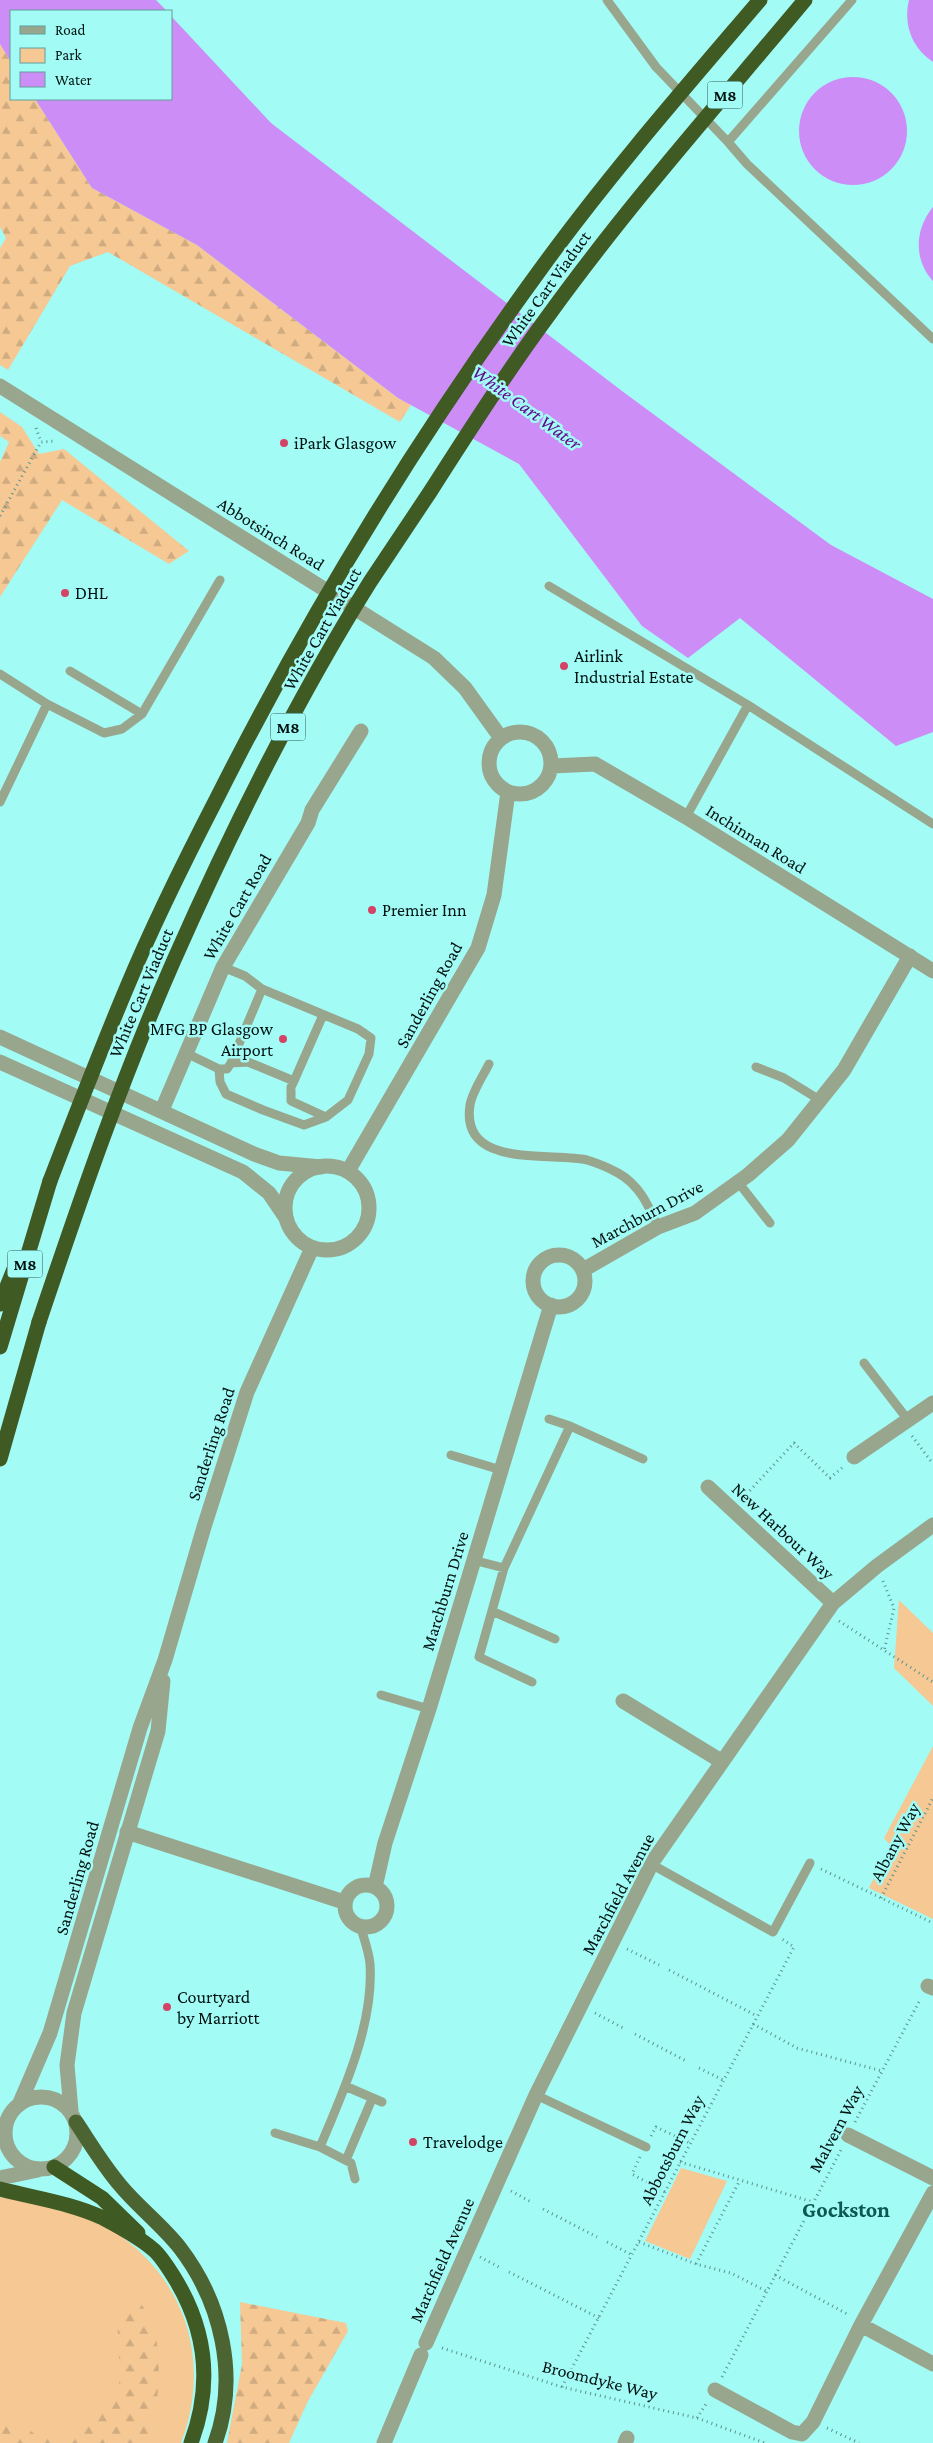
<svg xmlns="http://www.w3.org/2000/svg" width="933" height="2443" font-family="'Crimson Pro',serif">
  <style>
    .green { fill: #f5c894 }
    .forest { fill: url(#forest-firs) }
    .water { fill: #cc8df7 }
    .lines { fill: none; stroke-linecap: round; stroke-linejoin: round }
    .path { stroke: #5a938f; stroke-width: 3; stroke-dasharray: 1 4; stroke-linecap: butt }
    .service { stroke: #98a68d; stroke-width: 9 }
    .minor { stroke: #98a68d; stroke-width: 15 }
    .tertiary { stroke: #98a68d; stroke-width: 15 }
    .trunk { stroke: #4c6432; stroke-width: 15 }
    .motorway { stroke: #405a24; stroke-width: 15 }
    .motorway-bridge { stroke: #405a24; stroke-width: 15 }
    .poi-dot { fill: #d34365; stroke: #a3fbf5; stroke-width: 2 }
    .labels { text-anchor: middle; stroke-width: 5; stroke-linejoin: round; paint-order: stroke }
    .shield { fill: #a3fbf5; stroke: #315956; stroke-width: 1 }
    .shield-label { font-size: 16px; font-weight: bold; fill: #001312 }
    .street-label { font-size: 18px; fill: #001312; stroke: #a3fbf5 }
    .poi-label { font-size: 18px; fill: #001312; stroke: #a3fbf5; text-anchor: start }
    .water-label { font-size: 19px; font-style: italic; fill: #63078d; stroke: #a3fbf5 }
    .district-label { font-size: 22px; font-weight: bold; fill: #0c5855; stroke: #a3fbf5 }
  </style>
  <defs>
    <pattern id="forest-firs" width="22" height="20" patternUnits="userSpaceOnUse" patternTransform="scale(1.25)"><rect width="22" height="20" fill="#f5c894"/><path d="M5 1l3.5 6h-7zM16 11l3.5 6h-7z" fill="#d0ab7f"/></pattern>
  </defs>
  <rect width="100%" height="100%" fill="#a3fbf5"/>
  <path class="green" d="M 899,1600 L 933,1633 L 933,1706 L 894,1668 Z
    M 933,1746 L 933,1919 L 869,1888 L 890,1845 L 884,1838 Z
    M 681,2168 L 727,2181 L 690,2259 L 645,2241 Z
    M 0,2197 C 27,2202 64,2206 89,2218 C 178,2259 216,2352 181,2443 L 0,2443 Z"/>
  <path class="forest" d="M 0,44 L 11,62 L 11,99 L 35,99 L 92,188 L 197,245 L 398,398 L 411,405 L 400,422 L 108,252 L 70,266 L 8,370 L 0,365 L 0,248 L 6,238 L 0,227 Z
    M 0,412 L 22,427 L 39,454 L 64,449 L 189,551 L 169,564 L 62,500 L 0,597 L 0,462 L 9,442 L 0,436 Z
    M 132,2298 C 164,2314 160,2378 156,2409 C 154,2421 149,2432 146,2443 L 0,2443 L 0,2420 C 7,2421 17,2420 22,2424 C 30,2429 34,2436 45,2438 C 59,2440 77,2431 88,2423 C 99,2414 114,2403 118,2389 C 125,2363 106,2313 132,2298 Z
    M 240,2302 L 346,2323 L 348,2331 L 307,2403 L 289,2443 L 227,2443 L 242,2364 Z"/>
  <path class="water" d="M 0,0 L 156,0 L 167,11 L 11,11 L 11,62 L 0,44 Z
    M 909,0 L 933,0 L 933,62 C 912,48 903,25 909,0 Z
    M 171,16 L 271,123 L 622,391 L 831,545 L 933,599 L 933,732 L 896,746 L 740,618 L 688,658 L 642,626 L 519,464 L 398,398 L 197,245 L 92,188 L 35,99 L 171,99 Z
    M799 131a54 54 0 1 1 108 0a54 54 0 1 1-108 0Z
    M 933,207 L 933,281 C 913,259 915,229 933,207 Z"/>
  <g class="lines">
    <path class="path" d="M 36,428 L 41,442
      M 0,516 L 41,442 L 56,441
      M 912,1436 L 933,1464
      M 743,1498 L 794,1443 L 830,1478 L 843,1467
      M 883,1581 L 894,1608 L 884,1651
      M 839,1621 L 933,1682
      M 821,1869 L 933,1923
      M 881,1898 L 933,1798
      M 627,1949 L 659,1965
      M 669,1970 L 757,2016
      M 595,2013 L 625,2029
      M 753,2024 L 797,2048 L 882,2071
      M 635,2034 L 688,2062
      M 699,2068 L 723,2080
      M 855,2122 L 920,2000
      M 651,2136 L 656,2127 L 690,2143
      M 640,2157 L 632,2174 L 665,2192
      M 680,2162 L 813,2202
      M 511,2191 L 533,2203
      M 543,2209 L 597,2237
      M 607,2242 L 632,2255
      M 639,2242 L 696,2264 L 731,2273 L 766,2291
      M 480,2257 L 499,2267
      M 696,2264 L 740,2180
      M 509,2272 L 599,2318
      M 775,2275 L 849,2315
      M 442,2348 L 562,2387 L 697,2418 L 765,2443
      M 722,2377 L 841,2150
      M 562,2387 L 794,1947 L 782,1939
      M 697,2418 L 706,2404
      M 827,2428 L 859,2443"/>
    <path class="service" d="M 607,0 L 656,67 L 728,142
      M 852,0 L 728,142 L 747,164 L 933,339
      M 549,586 L 748,705 L 933,824
      M 70,671 L 142,714
      M 0,674 L 47,704 L 104,733 L 122,729 L 142,714 L 220,580
      M 0,802 L 47,704
      M 686,817 L 748,705
      M 186,1053 L 219,1069 L 227,1069 L 231,1063 L 262,989 L 245,976 L 223,967
      M 231,1063 L 248,1062 L 294,1081 L 291,1087 L 291,1101 L 326,1117 L 348,1100 L 369,1054 L 371,1038 L 358,1029 L 262,989
      M 489,1064 C 483,1076 472,1092 470,1105 C 460,1169 550,1152 587,1160 C 597,1163 609,1168 618,1173 C 640,1185 649,1207 658,1227
      M 756,1067 L 784,1078 L 820,1100
      M 219,1069 L 220,1082 L 226,1094 L 263,1110 L 304,1125 L 326,1117
      M 294,1081 L 323,1015
      M 738,1182 L 770,1223
      M 864,1363 L 908,1420
      M 549,1419 L 570,1426 L 643,1459
      M 451,1455 L 501,1470
      M 473,1560 L 504,1568
      M 492,1611 L 555,1639
      M 532,1682 L 479,1657 L 504,1568 L 570,1426
      M 381,1695 L 429,1709
      M 651,1864 L 773,1932 L 810,1863
      M 345,2086 L 382,2102
      M 536,2095 L 646,2147
      M 275,2133 L 320,2147 C 343,2092 374,2025 370,1964 C 369,1952 364,1939 361,1928
      M 320,2147 L 351,2163 L 355,2179
      M 346,2160 L 372,2099"/>
    <path class="minor" d="M 0,1037 L 254,1154 L 279,1163 L 321,1167
      M 0,1062 L 243,1172 L 269,1193 L 286,1218
      M 162,1110 L 223,967 L 308,823 L 312,810 L 361,731
      M533 1281a26 26 0 1 1 52 0a26 26 0 1 1-52 0Z
      M 583,1270 L 658,1227 L 695,1213 L 748,1175 L 788,1140 L 844,1070 L 910,956
      M 854,1457 L 933,1403
      M 708,1487 L 833,1603
      M 623,1701 L 721,1761
      M 127,1832 L 344,1902
      M345 1906a21 21 0 1 1 42 0a21 21 0 1 1-42 0Z
      M 375,1887 L 385,1843 L 429,1709 L 551,1305
      M 928,1986 L 933,1988
      M 848,2135 L 933,2178
      M 861,2325 L 933,2364
      M 426,2343 L 536,2095 L 653,1861 L 833,1603 L 877,1566 L 933,1525
      M 715,2390 L 792,2432 L 802,2434 L 813,2422 L 861,2325 L 933,2193
      M 384,2443 L 421,2355
      M 625,2443 L 627,2438"/>
    <path class="tertiary" d="M 0,386 L 434,658 L 465,688 L 501,738
      M489 763a31 31 0 1 1 62 0a31 31 0 1 1-62 0Z
      M 552,766 L 595,764 L 686,817 L 933,971
      M285 1208a42 42 0 1 1 84 0a42 42 0 1 1-84 0Z
      M 348,1171 L 478,948 L 494,895 L 508,792
      M5 2133a36 36 0 1 1 72 0a36 36 0 1 1-72 0Z
      M 19,2105 L 50,2033 L 140,1728 L 165,1660 L 204,1527 L 247,1392 L 312,1248
      M 71,2111 L 67,2065 L 74,2013 L 158,1731 L 163,1681
      M 0,2178 L 38,2170"/>
    <path class="trunk" d="M 76,2122 C 90,2143 103,2165 120,2185 C 138,2207 162,2225 180,2248 C 222,2303 239,2377 215,2443"/>
    <path class="motorway" d="M 0,1304 L 14,1269
      M 0,1347 L 50,1181
      M 0,1459 L 39,1322
      M 54,2167 L 102,2198 L 138,2233
      M 0,2189 C 34,2198 71,2203 103,2218 C 120,2227 141,2238 155,2251 C 163,2259 171,2272 177,2282 C 207,2333 212,2387 191,2443"/>
    <path class="motorway-bridge" d="M 50,1181 C 75,1116 100,1051 127,987 C 154,922 185,860 217,798 C 310,613 418,437 540,270 C 608,176 685,88 760,0
      M 39,1322 C 80,1200 122,1078 174,960 C 231,831 295,702 370,582 C 390,552 410,522 430,492 C 469,431 508,370 551,312 C 630,203 719,103 805,0"/>
  </g>
  <g class="poi-dot">
    <circle cx="284" cy="443" r="5"/>
    <circle cx="65" cy="593" r="5"/>
    <circle cx="564" cy="666" r="5"/>
    <circle cx="372" cy="910" r="5"/>
    <circle cx="283" cy="1039" r="5"/>
    <circle cx="167" cy="2007" r="5"/>
    <circle cx="413" cy="2142" r="5"/>
  </g>
  <g class="labels">
    <g class="shield">
      <rect x="707.5" y="81.5" width="35" height="27" rx="4"/>
      <rect x="270.5" y="713.5" width="35" height="27" rx="4"/>
      <rect x="7.5" y="1250.5" width="35" height="27" rx="4"/>
    </g>
    <g class="shield-label">
      <text x="725" y="101">M8</text>
      <text x="288" y="733">M8</text>
      <text x="25" y="1270">M8</text>
    </g>
    <g class="street-label">
      <text transform="translate(546 289) rotate(-54)" y="6">White Cart Viaduct</text>
      <text transform="translate(271 534) rotate(32)" y="6">Abbotsinch Road</text>
      <text transform="translate(322 629) rotate(-60)" y="6">White Cart Viaduct</text>
      <text transform="translate(756 839) rotate(32)" y="6">Inchinnan Road</text>
      <text transform="translate(237 907) rotate(-60)" y="6">White Cart Road</text>
      <text transform="translate(141 993) rotate(-67)" y="6">White Cart Viaduct</text>
      <text transform="translate(429 995) rotate(-61)" y="6">Sanderling Road</text>
      <text transform="translate(647 1214) rotate(-28)" y="6">Marchburn Drive</text>
      <text transform="translate(211 1444) rotate(-72)" y="6">Sanderling Road</text>
      <text transform="translate(783 1531) rotate(43)" y="6">New Harbour Way</text>
      <text transform="translate(445 1591) rotate(-73)" y="6">Marchburn Drive</text>
      <text transform="translate(895 1842) rotate(-62)" y="6">Albany Way</text>
      <text transform="translate(77 1878) rotate(-74)" y="6">Sanderling Road</text>
      <text transform="translate(618 1894) rotate(-62)" y="6">Marchfield Avenue</text>
      <text transform="translate(836 2129) rotate(-62)" y="6">Malvern Way</text>
      <text transform="translate(672 2150) rotate(-63)" y="6">Abbotsburn Way</text>
      <text transform="translate(442 2260) rotate(-66)" y="6">Marchfield Avenue</text>
      <text transform="translate(600 2380) rotate(14)" y="6">Broomdyke Way</text>
    </g>
    <g class="poi-label">
      <text x="294" y="449">iPark Glasgow</text>
      <text x="75" y="599">DHL</text>
      <text x="574" y="662">Airlink<tspan x="574" dy="21">Industrial Estate</tspan></text>
      <text x="382" y="916">Premier Inn</text>
      <text x="273" y="1035" text-anchor="end">MFG BP Glasgow<tspan x="273" dy="21">Airport</tspan></text>
      <text x="177" y="2003">Courtyard<tspan x="177" dy="21">by Marriott</tspan></text>
      <text x="423" y="2148">Travelodge</text>
    </g>
    <g class="water-label">
      <text transform="translate(527 407) rotate(36)" y="7">White Cart Water</text>
    </g>
    <g class="district-label">
      <text x="846" y="2217">Gockston</text>
    </g>
  </g>
  <rect x="10" y="10" width="162" height="90" fill="#a3fbf5" stroke="#629e9a"/>
  <rect x="20" y="26" width="25" height="8" fill="#98a68d" stroke="#629e9a"/>
  <text x="55" y="35" font-size="15" fill="#001312">Road</text>
  <rect x="20" y="48" width="25" height="15" fill="#f5c894" stroke="#629e9a"/>
  <text x="55" y="60" font-size="15" fill="#001312">Park</text>
  <rect x="20" y="72" width="25" height="15" fill="#cc8df7" stroke="#629e9a"/>
  <text x="55" y="85" font-size="15" fill="#001312">Water</text>
</svg>
